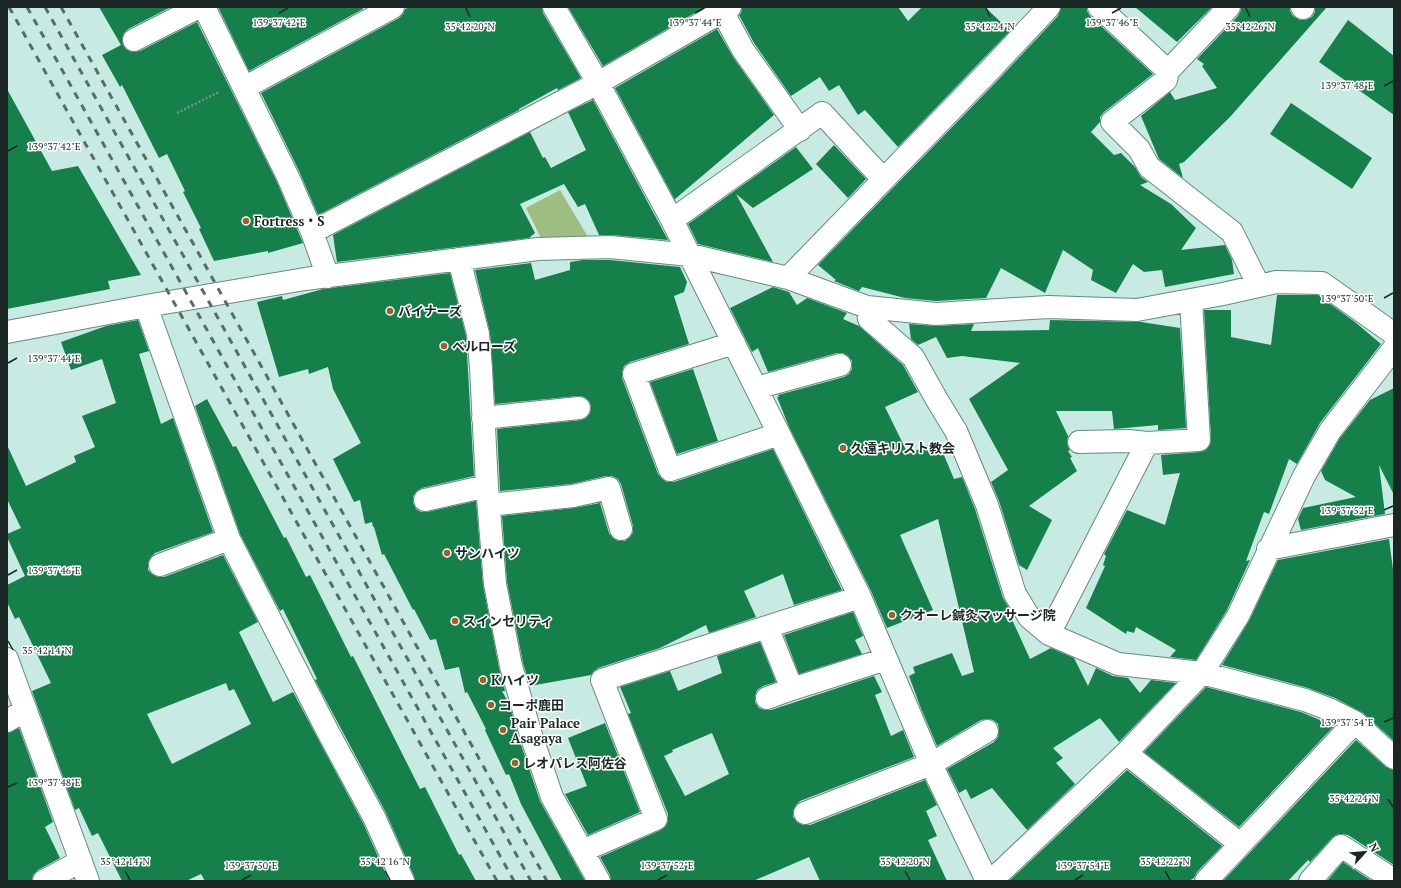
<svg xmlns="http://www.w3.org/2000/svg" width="1401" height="888" font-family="'PT Serif','Noto Sans JP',serif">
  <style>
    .green { fill: #9ebe81 }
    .building { fill: #15804a; fill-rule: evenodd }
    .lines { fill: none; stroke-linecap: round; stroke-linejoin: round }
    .minor-casing { stroke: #678880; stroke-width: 24 }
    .path { stroke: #78918b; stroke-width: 2.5; stroke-dasharray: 2 2; stroke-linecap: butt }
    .minor { stroke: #fff; stroke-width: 22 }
    .rail { stroke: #586d68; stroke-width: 3; stroke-dasharray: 7 7; stroke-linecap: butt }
    .ticks { fill: none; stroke: #1a2724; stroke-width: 1.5 }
    .poi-dot { fill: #9f6028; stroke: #fff; stroke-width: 1.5 }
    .labels { text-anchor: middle; stroke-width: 3; stroke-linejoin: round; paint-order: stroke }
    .poi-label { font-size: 13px; font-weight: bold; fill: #1a2724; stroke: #fff; text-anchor: start }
    .ticks-label { font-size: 10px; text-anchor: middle; fill: #1a2724; stroke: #fff; stroke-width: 3; stroke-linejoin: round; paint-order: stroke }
  </style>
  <rect width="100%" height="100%" fill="#c7ebe2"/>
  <path class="green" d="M 560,190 L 588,237 L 542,240 L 526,208 Z"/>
  <path class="building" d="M 99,7 L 171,7 L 128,29 L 124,33 L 122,39 L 123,45 L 127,50 L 133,52 L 140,51 L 197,22 L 277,182 L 303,243 L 268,253 L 268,251 L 214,261 L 199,229 L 201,228 L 183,192 L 185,191 L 167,154 L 159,158 L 122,85 L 120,87 L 102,55 L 121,45 Z
    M 218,7 L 362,7 L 363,9 L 249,71 Z
    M 410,7 L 542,7 L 543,13 L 581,78 L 558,90 L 557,88 L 519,109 L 519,110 L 318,215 L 299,171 L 261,93 L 399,18 L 403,14 L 405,9 Z
    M 568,7 L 705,7 L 603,66 Z
    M 742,7 L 898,7 L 908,21 L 922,7 L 985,7 L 1010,31 L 898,147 L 865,110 L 858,115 L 839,85 L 829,91 L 820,77 L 791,96 L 754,43 L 739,15 L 741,13 Z
    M 1061,7 L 1087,7 L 1087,11 L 1090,16 L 1153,74 L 1104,112 L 1100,117 L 1100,122 L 1091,132 L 1114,155 L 1121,153 L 1135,167 L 1141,177 L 1148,182 L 1140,185 L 1171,204 L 1196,228 L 1181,250 L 1225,245 L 1232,260 L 1234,274 L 1165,287 L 1162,270 L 1144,272 L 1133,264 L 1116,293 L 1091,280 L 1093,270 L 1063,250 L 1045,293 L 1001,268 L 986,298 L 936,301 L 905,298 L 862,287 L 859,291 L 834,281 L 836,280 L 818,265 L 997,81 L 1058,16 Z
    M 1135,7 L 1212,7 L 1177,42 Z
    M 1241,7 L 1290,7 L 1290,11 L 1293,16 L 1300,20 L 1306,20 L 1312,17 L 1315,12 L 1315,7 L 1327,7 L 1230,117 L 1184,162 L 1179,164 L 1183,178 L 1159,159 L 1141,116 L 1170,92 L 1175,100 L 1217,88 L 1202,66 L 1204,64 L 1197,59 L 1238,16 L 1241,10 Z
    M 1348,20 L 1394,56 L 1394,115 L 1319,62 Z
    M 717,29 L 733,57 L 774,115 L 675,199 L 676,202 L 615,88 Z
    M 7,89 L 52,171 L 78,166 L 141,275 L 108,281 L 110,289 L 7,309 Z
    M 593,100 L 668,240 L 611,235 L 599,235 L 585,204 L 578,207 L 564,184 L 520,204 L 535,233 L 529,238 L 337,262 L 333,235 L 530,132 L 543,158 L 545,157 L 551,168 L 586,150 L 568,112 Z
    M 1291,103 L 1372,158 L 1352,189 L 1270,134 Z
    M 834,145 L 866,179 L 848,198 L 816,164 Z
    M 796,147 L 813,169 L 753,208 L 736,194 L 773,262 L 698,244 L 688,224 Z
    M 583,260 L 610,260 L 680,267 L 687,282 L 684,292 L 674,296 L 689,344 L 630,362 L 624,366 L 622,372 L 622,378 L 658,474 L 662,479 L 667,482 L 674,482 L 773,449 L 842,590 L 794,605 L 783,574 L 744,591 L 756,617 L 709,633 L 706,625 L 660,648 L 598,668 L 593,672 L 591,675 L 530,686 L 523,663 L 507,582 L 502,516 L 574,508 L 600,503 L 609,533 L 613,538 L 618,541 L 625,541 L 630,537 L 633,532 L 633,526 L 621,484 L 618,479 L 612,476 L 606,476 L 571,484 L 500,491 L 497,429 L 581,420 L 586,418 L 590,413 L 591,406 L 589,401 L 584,397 L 578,396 L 495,404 L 490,333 L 475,270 L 531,263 L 535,280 L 570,270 L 570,262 Z
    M 450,273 L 466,336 L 474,476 L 422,488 L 417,491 L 413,496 L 413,502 L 416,509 L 421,512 L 427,512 L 476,501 L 483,585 L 499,668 L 505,691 L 502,691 L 510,706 L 519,739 L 540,801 L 585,881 L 562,881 L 521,804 L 509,774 L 506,775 L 485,730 L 486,729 L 467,692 L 465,693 L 459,667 L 445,670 L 436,639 L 430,640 L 414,609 L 413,610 L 384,554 L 382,555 L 374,527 L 373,527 L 372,522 L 365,524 L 360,500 L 354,502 L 333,459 L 361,443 L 333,389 L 328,367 L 309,374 L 308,369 L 279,377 L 257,302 L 282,296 L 283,300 L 323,289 Z
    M 773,287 L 789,292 L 797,305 L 807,298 L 847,313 L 843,319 L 859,326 L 903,365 L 918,392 L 885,407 L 908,454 L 938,441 L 954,479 L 962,477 L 975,509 L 1003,598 L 1012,613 L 1009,613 L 1030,659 L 1051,648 L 1074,658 L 1088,686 L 1096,668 L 1113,676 L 1128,678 L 1140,693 L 1151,680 L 1176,683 L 1119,742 L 1100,718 L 1053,748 L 1063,758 L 1056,763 L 1075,784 L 1027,830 L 992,788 L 971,799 L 966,789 L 959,793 L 947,769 L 994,742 L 998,737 L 999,731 L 998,724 L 993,720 L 987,719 L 981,720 L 937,746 L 920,706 L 909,676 L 915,673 L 913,667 L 952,653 L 962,676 L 974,672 L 938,519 L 900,535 L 933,610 L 887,628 L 871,591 L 789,427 L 777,397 L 779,397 L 778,395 L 844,377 L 849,374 L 852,369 L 852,361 L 848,356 L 843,353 L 837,353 L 768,372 L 758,348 L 752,352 L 730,308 Z
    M 1277,295 L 1318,295 L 1355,322 L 1381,344 L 1320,423 L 1297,464 L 1289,459 L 1269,514 L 1264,512 L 1246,561 L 1250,560 L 1227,610 L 1196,660 L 1170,657 L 1176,650 L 1136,627 L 1134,633 L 1127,631 L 1126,634 L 1086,608 L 1105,566 L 1103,565 L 1106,556 L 1104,554 L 1127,510 L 1165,525 L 1180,473 L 1163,475 L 1161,455 L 1200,452 L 1206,450 L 1210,445 L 1211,439 L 1204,310 L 1231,310 L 1231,337 L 1271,345 Z
    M 138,320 L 149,351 L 139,354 L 161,424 L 173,418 L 213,532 L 155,553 L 151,557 L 148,563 L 148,570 L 152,574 L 158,577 L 164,577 L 223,555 L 258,622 L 239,632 L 273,702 L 293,692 L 363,823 L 389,881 L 205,881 L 201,874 L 186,881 L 122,881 L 98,833 L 92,836 L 79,808 L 75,810 L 32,691 L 51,683 L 19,617 L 15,619 L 7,602 L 7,585 L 25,576 L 7,537 L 7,534 L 21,528 L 7,499 L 7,445 L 26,486 L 76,462 L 74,456 L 95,447 L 82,416 L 116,403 L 102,359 L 71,370 L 61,342 L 106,326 ZM 226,683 L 229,691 L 234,689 L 251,724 L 190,755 L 172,764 L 147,714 Z
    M 1050,320 L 1141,322 L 1180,328 L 1186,428 L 1158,430 L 1158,425 L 1114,429 L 1112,411 L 1056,411 L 1068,436 L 1067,443 L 1070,450 L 1068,451 L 1072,457 L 1070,458 L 1077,471 L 1029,506 L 1052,520 L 1027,570 L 1019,565 L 999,501 L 991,482 L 1008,470 L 969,399 L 1020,363 L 962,356 L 947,358 L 936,337 L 918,345 L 911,339 L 909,324 L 937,326 L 974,324 L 971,331 L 1049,330 Z
    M 693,369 L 718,441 L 677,454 L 650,382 Z
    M 1394,388 L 1394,495 L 1379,465 L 1385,514 L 1301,530 L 1298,519 L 1303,508 L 1356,497 L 1325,480 L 1321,471 L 1340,438 L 1370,400 Z
    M 207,399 L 233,447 L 236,446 L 284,538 L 286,537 L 306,577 L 310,575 L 351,657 L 353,656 L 420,789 L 425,787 L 459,855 L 461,854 L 476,881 L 415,881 L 414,876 L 385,811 L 315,680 L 317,679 L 283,609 L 280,611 L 240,534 L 195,406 Z
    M 1389,539 L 1394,577 L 1394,741 L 1363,713 L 1335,698 L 1308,688 L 1222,665 L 1249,621 L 1278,560 Z
    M 853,612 L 863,636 L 855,640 L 862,654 L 799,674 L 784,635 Z
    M 760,642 L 776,682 L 763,686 L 757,690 L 755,696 L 755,702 L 759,708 L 765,710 L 771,710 L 874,676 L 882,692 L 875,695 L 891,736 L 903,730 L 914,757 L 800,801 L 796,805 L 793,811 L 793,817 L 797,822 L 803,825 L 810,825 L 925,780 L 937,805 L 926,811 L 937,836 L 928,840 L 947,881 L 820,881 L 809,857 L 753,881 L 611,881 L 610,875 L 600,857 L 661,830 L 666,826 L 668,820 L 668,814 L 628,714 L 631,713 L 620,687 L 670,671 L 678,691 L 722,673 L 717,656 ZM 712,733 L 729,774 L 685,796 L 664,756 L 673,752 L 672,750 Z
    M 1206,687 L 1301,712 L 1334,726 L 1239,827 L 1144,752 Z
    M 605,723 L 640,812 L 588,835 L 565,794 L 587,786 L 568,738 Z
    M 19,728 L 53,822 L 45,827 L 60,858 L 38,870 L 33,875 L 32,881 L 7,881 L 7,733 Z
    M 1356,740 L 1386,767 L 1394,770 L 1394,865 L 1348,835 L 1342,834 L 1336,835 L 1332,838 L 1310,862 L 1308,860 L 1288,881 L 1223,881 Z
    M 1127,770 L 1222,846 L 1197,872 L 1194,878 L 1189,881 L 1009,881 Z
    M 1343,862 L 1372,881 L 1327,881 Z"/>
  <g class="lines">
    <defs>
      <path id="minor" d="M 204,7 L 288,177 L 312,232 L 328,277
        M 554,7 L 598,83 L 672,220 L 779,434 L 860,597 L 931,764 L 987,881
        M 720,7 L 743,50 L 800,130
        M 1099,7 L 1168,71
        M 1229,7 L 1168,71 L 1166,80 L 1112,122 L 1139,149 L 1149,167 L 1232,232 L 1259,286
        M 1302,7 L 1303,8
        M 134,40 L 199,7
        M 244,88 L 393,7
        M 672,220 L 822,113 L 883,179
        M 312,232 L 598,83 L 730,7
        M 459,259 L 478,334 L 481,368 L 487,486 L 495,584 L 511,666 L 531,735 L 552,797 L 599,881
        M 788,278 L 988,72 L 1049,7
        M 146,306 L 229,539 L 328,732 L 374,817 L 403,881
        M 867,307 L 869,319 L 913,357 L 937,400 L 956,431 L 987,505 L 1015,594 L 1029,617 L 1049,634 L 1118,664 L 1202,673 L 1305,700 L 1331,710 L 1355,722 L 1394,758
        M 7,332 L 146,306 L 305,279 L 538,249 L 610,247 L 690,255 L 788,278 L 867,307 L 936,314 L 1048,307 L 1137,310 L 1223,294 L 1276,282 L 1322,283 L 1394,334
        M 734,343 L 634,374 L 670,470 L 779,434
        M 756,388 L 840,365
        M 483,418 L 579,408
        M 1079,442 L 1129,441 L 1147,443
        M 425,500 L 487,486
        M 489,505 L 573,496 L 609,488 L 621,529
        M 1268,549 L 1394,525
        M 160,565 L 229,539
        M 767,627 L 792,689
        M 1049,634 L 1147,443 L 1199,440 L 1191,300
        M 7,659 L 88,881
        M 767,698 L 792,689 L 886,659
        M 7,721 L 26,710
        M 1126,753 L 1240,844
        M 805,813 L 931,764 L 987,731
        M 582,851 L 656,819 L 602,680 L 860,597
        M 44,881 L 81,861
        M 991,881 L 1126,753 L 1202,673 L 1238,616 L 1304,476 L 1330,431 L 1394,348
        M 1206,881 L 1355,722
        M 1310,881 L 1341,846 L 1394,880"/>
    </defs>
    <use href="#minor" class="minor-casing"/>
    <path class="path" d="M 177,113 L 219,92"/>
    <use href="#minor" class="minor"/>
    <path class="rail" d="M 9,7 L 497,881
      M 27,7 L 514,881
      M 45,7 L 531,881
      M 61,7 L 194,245 L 547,881"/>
  </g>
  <path class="ticks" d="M 466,8 L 470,17M 986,8 L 990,17M 1246,8 L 1250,17M 279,13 L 288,8M 695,13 L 704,8M 1112,13 L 1121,8M 1384,86 L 1393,81M 8,151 L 17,146M 1384,298 L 1393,293M 8,363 L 17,358M 1384,510 L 1393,506M 8,575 L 17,570M 8,641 L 13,650M 1384,722 L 1393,718M 8,787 L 17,783M 1388,799 L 1393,807M 125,871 L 130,880M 385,871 L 390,880M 905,871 L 910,880M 1165,871 L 1170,880M 242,880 L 251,875M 658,880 L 667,875M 1075,880 L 1083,875"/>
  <g class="poi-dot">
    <circle cx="246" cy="221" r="4"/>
    <circle cx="390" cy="311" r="4"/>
    <circle cx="444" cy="346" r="4"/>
    <circle cx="843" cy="448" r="4"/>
    <circle cx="447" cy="553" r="4"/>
    <circle cx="892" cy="615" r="4"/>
    <circle cx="455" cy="621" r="4"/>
    <circle cx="483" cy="680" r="4"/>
    <circle cx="491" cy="705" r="4"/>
    <circle cx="503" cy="730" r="4"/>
    <circle cx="515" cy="763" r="4"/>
  </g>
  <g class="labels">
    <g class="poi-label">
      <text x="254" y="226">Fortress・S</text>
      <text x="398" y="316">バイナーズ</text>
      <text x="452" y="351">ベルローズ</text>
      <text x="851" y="453">久遠キリスト教会</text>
      <text x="455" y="558">サンハイツ</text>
      <text x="900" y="620">クオーレ鍼灸マッサージ院</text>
      <text x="463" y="626">スインセリティ</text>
      <text x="491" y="685">Kハイツ</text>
      <text x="499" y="710">コーポ鹿田</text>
      <text x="511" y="728">Pair Palace<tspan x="511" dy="15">Asagaya</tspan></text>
      <text x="523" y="768">レオパレス阿佐谷</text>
    </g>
  </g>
  <g class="ticks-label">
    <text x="279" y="26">139°37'42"E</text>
    <text x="695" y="26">139°37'44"E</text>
    <text x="1112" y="26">139°37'46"E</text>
    <text x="470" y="30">35°42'20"N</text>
    <text x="990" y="30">35°42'24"N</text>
    <text x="1250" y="30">35°42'26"N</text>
    <text x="1347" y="89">139°37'48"E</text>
    <text x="54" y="150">139°37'42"E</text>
    <text x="1347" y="302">139°37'50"E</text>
    <text x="54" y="362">139°37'44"E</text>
    <text x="1347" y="514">139°37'52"E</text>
    <text x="54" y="574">139°37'46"E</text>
    <text x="47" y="654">35°42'14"N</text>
    <text x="1347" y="726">139°37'54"E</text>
    <text x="54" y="786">139°37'48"E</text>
    <text x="1354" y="802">35°42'24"N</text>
    <text x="125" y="865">35°42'14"N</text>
    <text x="385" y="865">35°42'16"N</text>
    <text x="905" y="865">35°42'20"N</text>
    <text x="1165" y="865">35°42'22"N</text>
    <text x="251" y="869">139°37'50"E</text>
    <text x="667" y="869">139°37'52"E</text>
    <text x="1083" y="869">139°37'54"E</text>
  </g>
  <rect width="1401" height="888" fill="none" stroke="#1a2724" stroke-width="16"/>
  <g transform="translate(1365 852) rotate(63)" stroke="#ffffff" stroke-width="3" paint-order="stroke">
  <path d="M0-3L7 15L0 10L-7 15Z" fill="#1a2724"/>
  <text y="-6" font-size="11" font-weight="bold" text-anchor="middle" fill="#1a2724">N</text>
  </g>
</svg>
